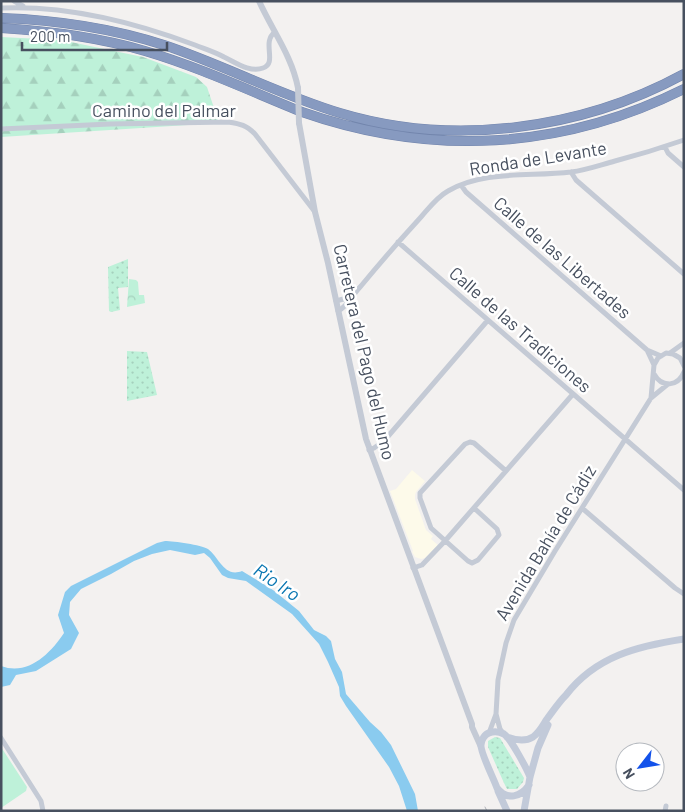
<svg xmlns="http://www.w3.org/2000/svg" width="685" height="812" font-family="Barlow,sans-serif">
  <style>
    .commercial { fill: #fdfaea }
    .grass { fill: url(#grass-dots) }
    .forest { fill: url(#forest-firs) }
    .park { fill: url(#park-crowns) }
    .pitch { fill: #bef1d9 }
    .water { fill: #8acbef }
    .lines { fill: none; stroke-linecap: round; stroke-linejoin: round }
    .motorway-casing { stroke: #7285ac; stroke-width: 10 }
    .minor { stroke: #c4cad5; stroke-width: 5 }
    .tertiary { stroke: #c4cad5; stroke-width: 6 }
    .secondary { stroke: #c2cad9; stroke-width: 7 }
    .motorway { stroke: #879ac0; stroke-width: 9 }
    .tram { stroke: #b2b4bb; stroke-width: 1 }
    .tertiary-bridge { stroke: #c4cad5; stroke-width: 6 }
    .labels { text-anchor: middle; stroke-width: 5; stroke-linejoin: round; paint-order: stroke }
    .street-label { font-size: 18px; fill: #47505f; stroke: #fff }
    .water-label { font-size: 19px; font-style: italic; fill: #0775b1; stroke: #fff }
  </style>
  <defs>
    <pattern id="grass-dots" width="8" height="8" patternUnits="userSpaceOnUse" patternTransform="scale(1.25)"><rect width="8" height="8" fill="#bef1d9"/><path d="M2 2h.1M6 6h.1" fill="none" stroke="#a5d0bd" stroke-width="1.8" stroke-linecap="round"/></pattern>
    <pattern id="forest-firs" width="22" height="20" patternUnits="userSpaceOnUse" patternTransform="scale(1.25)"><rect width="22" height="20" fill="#bef1d9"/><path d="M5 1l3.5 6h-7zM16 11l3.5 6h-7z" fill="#a5d0bd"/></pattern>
    <pattern id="park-crowns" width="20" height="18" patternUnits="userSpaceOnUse" patternTransform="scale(1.25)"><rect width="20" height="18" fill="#bef1d9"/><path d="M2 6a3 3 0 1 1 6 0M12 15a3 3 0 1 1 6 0" fill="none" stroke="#a5d0bd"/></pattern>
  </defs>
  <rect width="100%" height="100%" fill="#f3f1f0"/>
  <path class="commercial" d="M 412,470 L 425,481 L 416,492 L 415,495 L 415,499 L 426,530 L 433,536 L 431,539 L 438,545 L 425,558 L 421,559 L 415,557 L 414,555 L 412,552 L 413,551 L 390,491 L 396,489 Z"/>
  <path class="grass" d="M 128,259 L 128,287 L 118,288 L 120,310 L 111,312 L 109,311 L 108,267 Z
    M 127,351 L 147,352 L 157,395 L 127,401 Z
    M 495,737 L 500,738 L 524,778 L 523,782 L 517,789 L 507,789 L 504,783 L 488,747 L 488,741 Z"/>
  <path class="forest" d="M 1,37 L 61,40 L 143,57 L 196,77 L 207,87 L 219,123 L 1,137 Z"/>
  <path class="park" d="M 129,279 L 136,280 L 138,282 L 139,295 L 144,295 L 145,303 L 127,307 Z"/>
  <path class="pitch" d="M 1,747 L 27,787 L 26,791 L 1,808 Z"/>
  <path class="water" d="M 165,541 C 174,541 201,545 208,549 C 219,557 224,578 242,571 L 273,590 L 299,611 L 314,630 L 326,636 L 331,641 L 335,659 L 342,672 L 346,694 L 370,722 L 381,732 L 391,745 L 415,794 L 418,811 L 407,811 L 399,786 L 389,767 L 346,706 L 340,696 L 339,687 L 328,662 L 319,644 L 292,614 L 246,581 L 228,578 L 222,575 L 210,558 L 204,553 L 195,555 L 170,550 L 152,554 L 134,561 L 111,574 L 81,589 L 70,602 L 69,615 L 79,633 L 71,649 L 36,671 L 16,675 L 10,685 L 1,687 L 1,666 C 28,676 50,654 64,633 L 58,615 L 65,592 L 71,586 L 157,543 Z"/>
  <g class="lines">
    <defs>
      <path id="motorway" d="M 1,18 C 57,20 111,28 164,45 C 224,65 280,95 340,113 C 453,147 581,130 684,74
        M 1,28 C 50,31 98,37 145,51 C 199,67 250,91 302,112 C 431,157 562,150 684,89"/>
    </defs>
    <use href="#motorway" class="motorway-casing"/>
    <path class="minor" d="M 14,1 L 23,6
      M 1,8 C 67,5 134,22 195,45 C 205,49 215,52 224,57 C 235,62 250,73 263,68 C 278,63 261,42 275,32
      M 1,129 L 110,124 L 228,122 C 241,124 246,125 255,134 L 315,212
      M 665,147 L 668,153 L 684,167
      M 571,172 L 576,180 L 684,274
      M 461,185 L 466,192 L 647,350 L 661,356
      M 398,242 L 684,490
      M 336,301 L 351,297
      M 338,311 C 348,306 353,294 361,286 C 380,263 400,240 421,217 C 429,208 437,197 448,191 C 484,170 530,177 571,172 C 586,170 600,165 615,161 C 638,155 661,148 684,140
      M 647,350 L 654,365
      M 670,353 L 684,343
      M 654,374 C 662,388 678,387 684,372
      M 651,398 L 654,365 L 658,358 L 666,353 L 673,354 L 680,358 L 684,366
      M 369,450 L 374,448 L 384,441 L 488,320
      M 474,508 L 497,529 L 499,535 L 478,560 L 472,563 L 468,561 L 431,528 L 420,498 L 420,493 L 465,444 L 470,442 L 474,443 L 506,471
      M 582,508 L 675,588 L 684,594
      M 413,568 L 422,565 L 445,541 L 573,394
      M 489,733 L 496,714
      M 504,734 L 500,729 L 496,714 L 498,680 L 506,643 L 514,620 L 555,551 L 651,398 L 668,384
      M 1,738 L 41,801 L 43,811
      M 665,811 L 666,806"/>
    <path class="tertiary" d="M 259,1 C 272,30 292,56 298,88
      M 299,123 L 315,212 L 328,263 L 366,439 L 472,724 L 472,727 L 481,747"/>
    <path class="secondary" d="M 507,737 C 515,740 525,742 533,737 C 540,732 543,725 547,719 C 553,711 559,702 566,695 C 596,656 638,646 684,639
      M 529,785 C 521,797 507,801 497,788 C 494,779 480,752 481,745 C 481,740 485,734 489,733 C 494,731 500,732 504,734 C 511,739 527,769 530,777
      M 498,791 L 507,811
      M 524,811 L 530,777 L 538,748 L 548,725"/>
    <use href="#motorway" class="motorway"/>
    <path class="tram" d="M 485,807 L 487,811"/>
    <path class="tertiary-bridge" d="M 298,88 L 299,123"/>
  </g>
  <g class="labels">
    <g class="street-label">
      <text x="164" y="117">Camino del Palmar</text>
      <text transform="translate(538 159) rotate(-9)" y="6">Ronda de Levante</text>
      <text transform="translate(562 258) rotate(41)" y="6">Calle de las Libertades</text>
      <text transform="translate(520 330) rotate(41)" y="6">Calle de las Tradiciones</text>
      <text transform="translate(364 352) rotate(77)" y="6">Carretera del Pago del Humo</text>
      <text transform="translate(546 543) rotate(-59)" y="6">Avenida Bahía de Cádiz</text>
    </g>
    <g class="water-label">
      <text transform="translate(277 582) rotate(34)" y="7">Rio Iro</text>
    </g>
  </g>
  <rect width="685" height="812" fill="none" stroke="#47505f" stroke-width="5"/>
  <g transform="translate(640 767) rotate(239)"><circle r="24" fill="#ffffff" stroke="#b5b9bf"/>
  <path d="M0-4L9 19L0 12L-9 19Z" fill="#1352ea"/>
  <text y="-8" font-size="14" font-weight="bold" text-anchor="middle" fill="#47505f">N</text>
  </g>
  <path d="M22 42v8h145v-8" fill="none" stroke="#47505f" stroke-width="2.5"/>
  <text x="30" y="42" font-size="15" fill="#47505f" stroke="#ffffff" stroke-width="4" paint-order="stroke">200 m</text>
</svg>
